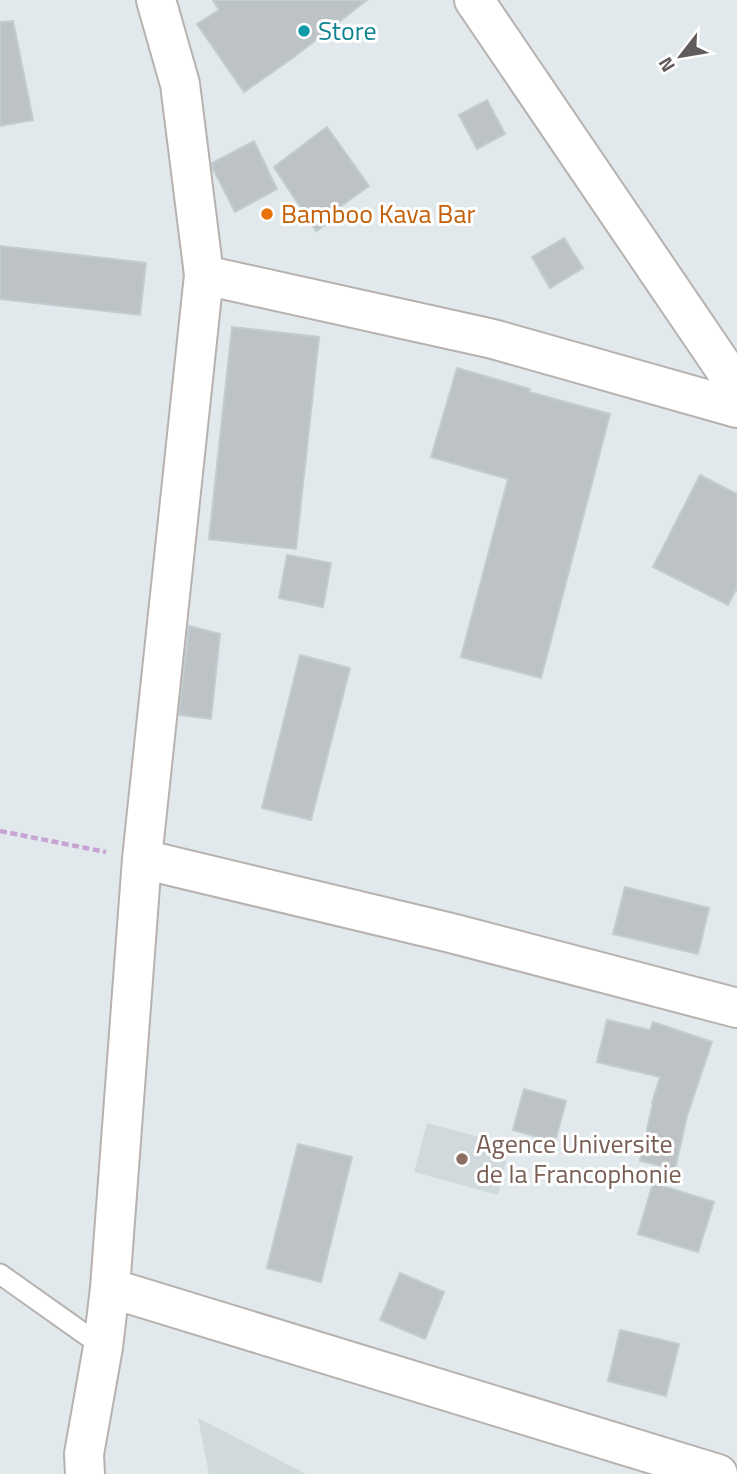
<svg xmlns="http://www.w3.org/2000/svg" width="737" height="1474" font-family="'Titillium Web',sans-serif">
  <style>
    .education { fill: #d0d9dc }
    .building { fill: #bdc3c5; stroke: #c1cdd0; stroke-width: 2 }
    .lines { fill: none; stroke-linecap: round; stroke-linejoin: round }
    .service-casing { stroke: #b7b1b0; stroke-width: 23 }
    .minor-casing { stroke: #b7b1b0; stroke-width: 42 }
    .path { stroke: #c8a4d3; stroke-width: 4.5; stroke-dasharray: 7 3.5; stroke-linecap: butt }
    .service { stroke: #fff; stroke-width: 19 }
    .minor { stroke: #fff; stroke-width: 38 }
    .culture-dot { fill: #0f9aa8; stroke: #fff; stroke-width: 2.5 }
    .food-dot { fill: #e8710a; stroke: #fff; stroke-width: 2.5 }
    .education-dot { fill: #8d6e63; stroke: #fff; stroke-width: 2.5 }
    .labels { text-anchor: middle; stroke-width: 6; stroke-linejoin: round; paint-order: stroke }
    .culture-label { font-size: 26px; fill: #0d838f; stroke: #fff; text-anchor: start }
    .food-label { font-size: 26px; fill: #c56008; stroke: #fff; text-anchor: start }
    .education-label { font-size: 26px; fill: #785e54; stroke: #fff; text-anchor: start }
  </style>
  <rect width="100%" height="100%" fill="#e2e9ec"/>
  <path class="education" d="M 427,1123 L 510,1145 L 498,1195 L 414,1172 Z
    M 198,1418 L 306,1474 L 209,1474 Z"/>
  <path class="building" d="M 213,0 L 367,0 L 294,57 L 244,92 L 197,24 L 219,10 Z
    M 13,21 L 33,120 L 0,126 L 0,22 Z
    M 487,100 L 505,134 L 477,149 L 459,115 Z
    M 327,127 L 369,186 L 337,209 L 340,215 L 316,231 L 274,167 Z
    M 254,141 L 277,189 L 235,212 L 213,169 L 212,163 Z
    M 564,238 L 583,268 L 550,288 L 532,257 Z
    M 0,246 L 146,263 L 140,315 L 0,299 Z
    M 232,327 L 319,337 L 296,549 L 209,539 Z
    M 457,368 L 530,389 L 529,392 L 610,414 L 541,678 L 461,657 L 508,479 L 431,457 Z
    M 700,475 L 737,494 L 737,588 L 728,605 L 653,567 Z
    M 287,555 L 331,563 L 323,607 L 279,598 Z
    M 189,626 L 220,634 L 211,719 L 179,715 Z
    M 300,655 L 350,668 L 311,820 L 262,808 Z
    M 625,887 L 709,908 L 698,954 L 613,934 Z
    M 607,1020 L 650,1030 L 653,1022 L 712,1042 L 687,1116 L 675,1169 L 640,1161 L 653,1103 L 652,1103 L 660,1077 L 597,1062 Z
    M 524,1089 L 566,1101 L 555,1142 L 513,1130 Z
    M 298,1144 L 352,1157 L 321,1282 L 267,1268 Z
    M 653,1183 L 714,1202 L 698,1252 L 638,1234 Z
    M 400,1273 L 444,1292 L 425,1339 L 380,1320 Z
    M 620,1330 L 679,1344 L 666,1396 L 608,1381 Z"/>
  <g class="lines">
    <defs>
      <path id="service" d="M 0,1274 L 103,1347"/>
      <path id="minor" d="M 156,0 L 180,84 L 204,275 L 493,339 L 737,408
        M 474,0 L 737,387
        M 142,859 L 451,933 L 737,1008
        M 110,1288 L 718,1474
        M 85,1474 L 84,1454 L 103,1347 L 110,1288 L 142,859 L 204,275"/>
    </defs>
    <use href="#service" class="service-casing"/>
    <use href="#minor" class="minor-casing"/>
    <path class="path" d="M 0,831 L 106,852"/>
    <use href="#service" class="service"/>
    <use href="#minor" class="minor"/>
  </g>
  <circle class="culture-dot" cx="304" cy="31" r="7"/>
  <circle class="food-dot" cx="267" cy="214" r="7"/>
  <circle class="education-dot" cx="462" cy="1159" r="7"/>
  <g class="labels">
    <g class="culture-label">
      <text x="318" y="40">Store</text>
    </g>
    <g class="food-label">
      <text x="281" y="223">Bamboo Kava Bar</text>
    </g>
    <g class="education-label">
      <text x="476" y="1153">Agence Universite<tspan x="476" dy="30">de la Francophonie</tspan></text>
    </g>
  </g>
  <g transform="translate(681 56) rotate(239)" stroke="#ffffff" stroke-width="5" paint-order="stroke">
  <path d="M0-5L12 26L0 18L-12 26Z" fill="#625b5b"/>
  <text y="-10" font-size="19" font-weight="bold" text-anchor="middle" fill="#625b5b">N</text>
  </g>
</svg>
